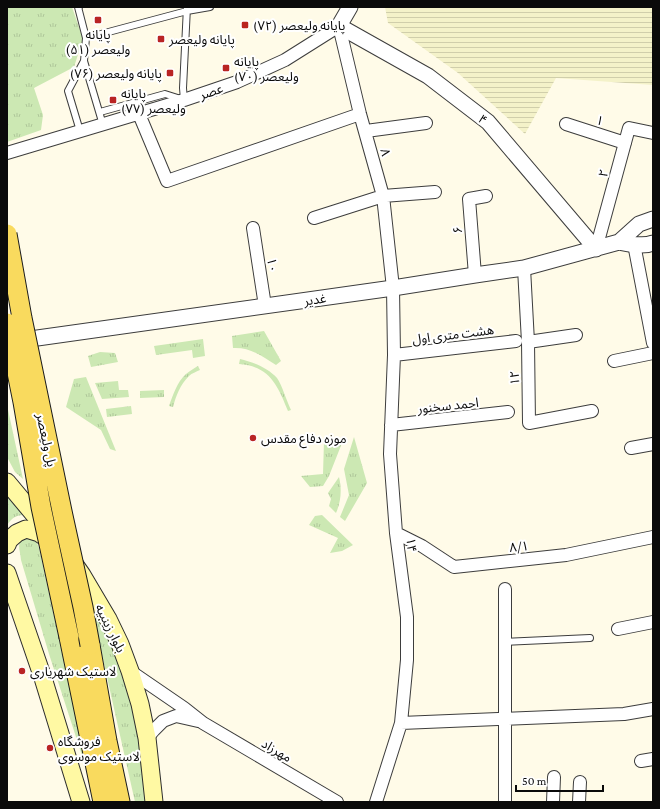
<svg xmlns="http://www.w3.org/2000/svg" width="660" height="809" font-family="'Crimson Pro','Noto Sans Arabic',serif">
  <style>
    .farmland { fill: url(#farmland-rules) }
    .grass { fill: url(#grass-tufts) }
    .lines { fill: none; stroke-linecap: round; stroke-linejoin: round }
    .service-casing { stroke: #3d3d3d; stroke-width: 8 }
    .minor-casing { stroke: #3d3d3d; stroke-width: 14 }
    .tertiary-casing { stroke: #3d3d3d; stroke-width: 17 }
    .secondary-casing { stroke: #2c2c2c; stroke-width: 19 }
    .primary-casing { stroke: #1b1b1b; stroke-width: 21 }
    .service { stroke: #fff; stroke-width: 6 }
    .minor { stroke: #fff; stroke-width: 12 }
    .tertiary { stroke: #fff; stroke-width: 15 }
    .secondary { stroke: #fff9a3; stroke-width: 17 }
    .primary { stroke: #f9da5e; stroke-width: 19 }
    .primary-bridge-casing { stroke: #1b1b1b; stroke-width: 21; stroke-linecap: butt }
    .primary-bridge { stroke: #f9da5e; stroke-width: 19 }
    .poi-dot { fill: #b92424; stroke: #fff; stroke-width: 1.5 }
    .labels { text-anchor: middle; stroke-width: 4; stroke-linejoin: round; paint-order: stroke }
    .poi-label { font-size: 13px; fill: #0a0a0a; stroke: #fff; text-anchor: start }
    .street-label { font-size: 13px; fill: #0a0a0a; stroke: #fff }
  </style>
  <defs>
    <pattern id="farmland-rules" width="6" height="5" patternUnits="userSpaceOnUse"><rect width="6" height="5" fill="#f4f2c9"/><path d="M0 2.5h6" fill="none" stroke="#d0ceab"/></pattern>
    <pattern id="grass-tufts" width="24" height="20" patternUnits="userSpaceOnUse"><rect width="24" height="20" fill="#cce8b3"/><path d="M3 7l-1-3M5 7V3M7 7l1-3M15 17l-1-3M17 17v-4M19 17l1-3" fill="none" stroke="#aec699"/></pattern>
  </defs>
  <rect width="100%" height="100%" fill="#fffbe8"/>
  <path class="farmland" d="M 385,7 L 653,7 L 653,85 L 556,78 L 525,134 L 458,73 L 388,23 Z"/>
  <path class="grass" d="M 7,7 L 72,7 L 83,39 L 74,67 L 34,88 L 43,115 L 41,130 L 7,142 Z
    M 264,331 L 281,361 L 276,365 C 262,356 250,347 233,348 L 232,336 Z
    M 203,339 L 205,356 L 193,358 L 192,350 L 156,355 L 154,346 Z
    M 100,352 L 115,353 L 118,362 L 91,367 L 88,356 Z
    M 240,359 C 253,362 268,368 277,378 C 282,385 287,402 291,410 L 288,411 C 278,386 270,366 239,364 Z
    M 198,366 L 200,370 C 196,372 192,373 189,376 C 180,385 176,396 173,407 L 169,406 C 173,395 177,382 186,374 C 190,371 194,368 198,366 Z
    M 86,377 L 116,451 L 110,449 L 101,430 L 66,407 L 74,379 Z
    M 118,381 L 119,390 L 128,390 L 129,397 L 102,399 L 95,383 Z
    M 164,390 L 164,397 L 140,398 L 140,391 Z
    M 7,405 L 23,479 L 15,472 L 7,457 Z
    M 131,406 L 132,414 L 107,417 L 106,409 Z
    M 354,437 L 367,483 L 345,521 L 340,517 L 349,495 L 344,469 Z
    M 324,441 L 342,443 L 329,476 L 323,486 L 310,487 L 301,476 L 323,474 Z
    M 339,477 C 342,489 341,502 336,513 L 329,506 L 331,499 L 328,493 Z
    M 7,488 L 26,515 C 16,515 13,517 7,525 Z
    M 322,515 L 353,545 L 342,551 L 330,553 L 338,538 L 309,525 L 315,516 Z
    M 27,536 L 35,538 L 39,548 L 90,780 L 49,654 L 21,560 C 20,548 15,542 27,536 Z
    M 89,597 L 124,673 L 141,751 L 146,802 L 135,802 Z"/>
  <g class="lines">
    <defs>
      <path id="service" d="M 79,7 L 78,7 L 86,38 L 84,61 L 68,91 L 80,131
        M 86,38 L 187,11 L 210,7
        M 84,61 L 103,125
        M 100,112 L 165,94 L 184,100 L 183,88 L 187,7
        M 505,642 L 590,638"/>
      <path id="minor" d="M 139,114 L 167,181 L 360,114
        M 566,124 L 625,143
        M 366,131 L 426,123
        M 7,153 L 184,100 L 237,82 L 285,60 L 339,26 L 360,114 L 383,196 L 393,288 L 394,355 L 390,454 L 396,533 L 407,617 L 407,660 L 401,723 L 376,802
        M 314,218 L 383,196 L 435,192
        M 253,228 L 265,306
        M 634,244 L 653,343
        M 596,249 L 629,128 L 653,133
        M 524,268 L 528,342 L 529,423 L 592,411
        M 475,275 L 469,199 L 486,196
        M 528,342 L 576,335
        M 394,355 L 516,341
        M 614,361 L 653,353
        M 391,425 L 508,412
        M 631,448 L 653,444
        M 396,533 L 422,546 L 454,567 L 566,555 L 653,537
        M 618,629 L 653,622
        M 130,671 L 184,708 L 203,723 L 337,802
        M 401,723 L 624,714 L 653,709
        M 147,738 L 154,730 L 163,721 L 176,716 L 198,721
        M 641,761 L 653,759
        M 505,802 L 505,589
        M 553,802 L 554,777
        M 579,802 L 580,782"/>
      <path id="tertiary" d="M 350,7 L 339,26 L 428,76 L 488,122 L 596,249
        M 619,242 C 630,244 643,247 653,243
        M 16,341 L 393,288 L 475,275 L 524,268 L 619,242 L 639,224 L 653,219"/>
      <path id="secondary" d="M 7,482 L 47,530
        M 7,545 L 9,540 L 17,533 L 26,529 L 39,533 L 65,551
        M 75,565 L 82,575 L 108,619 L 120,644 L 130,671 L 140,704 L 147,738 L 154,802
        M 7,573 L 43,678 L 81,802"/>
      <path id="primary" d="M 69,637 L 103,802
        M 90,645 L 107,741 L 120,802"/>
    </defs>
    <use href="#service" class="service-casing"/>
    <use href="#minor" class="minor-casing"/>
    <use href="#tertiary" class="tertiary-casing"/>
    <use href="#secondary" class="secondary-casing"/>
    <use href="#primary" class="primary-casing"/>
    <use href="#service" class="service"/>
    <use href="#minor" class="minor"/>
    <use href="#tertiary" class="tertiary"/>
    <use href="#secondary" class="secondary"/>
    <use href="#primary" class="primary"/>
    <defs>
      <path id="primary-bridge" d="M 7,234 L 22,318 L 63,516 L 83,607 L 90,645
        M 7,323 L 23,402 L 41,507 L 69,637"/>
    </defs>
    <use href="#primary-bridge" class="primary-bridge-casing"/>
    <use href="#primary-bridge" class="primary-bridge"/>
  </g>
  <g class="poi-dot">
    <rect x="94" y="16" width="8" height="8" rx="2"/>
    <rect x="241" y="21" width="8" height="8" rx="2"/>
    <rect x="157" y="35" width="8" height="8" rx="2"/>
    <rect x="222" y="64" width="8" height="8" rx="2"/>
    <rect x="166" y="69" width="8" height="8" rx="2"/>
    <rect x="109" y="96" width="8" height="8" rx="2"/>
    <circle cx="253" cy="438" r="4"/>
    <circle cx="22" cy="671" r="4"/>
    <circle cx="50" cy="748" r="4"/>
  </g>
  <g class="labels">
    <g class="poi-label">
      <text x="253" y="30">پایانه ولیعصر (۷۲)</text>
      <text x="98" y="39" text-anchor="middle">پایانه<tspan x="98" dy="15">ولیعصر (۵۱)</tspan></text>
      <text x="169" y="44">پایانه ولیعصر</text>
      <text x="234" y="66">پایانه<tspan x="234" dy="15">ولیعصر (۷۰)</tspan></text>
      <text x="162" y="78" text-anchor="end">پایانه ولیعصر (۷۶)</text>
      <text x="121" y="98">پایانه<tspan x="121" dy="15">ولیعصر (۷۷)</tspan></text>
      <text x="261" y="443">موزه دفاع مقدس</text>
      <text x="30" y="676">لاستیک شهریاری</text>
      <text x="58" y="746">فروشگاه<tspan x="58" dy="15">لاستیک موسوی</tspan></text>
    </g>
    <g class="street-label">
      <text transform="translate(211 91) rotate(-19)" y="5">عصر</text>
      <text transform="translate(483 119) rotate(40)" y="5">۴</text>
      <text transform="translate(600 120) rotate(18)" y="5">۱</text>
      <text transform="translate(386 152) rotate(75)" y="5">۸</text>
      <text transform="translate(603 173) rotate(-75)" y="5">۲</text>
      <text transform="translate(457 230) rotate(-94)" y="5">۶</text>
      <text transform="translate(273 265) rotate(81)" y="5">۱۰</text>
      <text transform="translate(315 299) rotate(-8)" y="5">غدیر</text>
      <text transform="translate(453 334) rotate(-7)" y="5">هشت متری اول</text>
      <text transform="translate(514 378) rotate(-91)" y="5">۱۲</text>
      <text transform="translate(448 405) rotate(-6)" y="5">احمد سخنور</text>
      <text transform="translate(47 440) rotate(78)" y="5">پل ولیعصر</text>
      <text transform="translate(412 545) rotate(83)" y="5">۱۴</text>
      <text transform="translate(519 546) rotate(-6)" y="5">۸/۱</text>
      <text transform="translate(111 628) rotate(64)" y="5">بلوار زینبیه</text>
      <text transform="translate(277 750) rotate(31)" y="5">مهرزاد</text>
    </g>
  </g>
  <rect width="660" height="809" fill="none" stroke="#0a0a0a" stroke-width="16"/>
  <path d="M516 785v6h87v-6" fill="none" stroke="#0a0a0a" stroke-width="2"/>
  <text x="522" y="785" font-size="12" fill="#0a0a0a" stroke="#ffffff" stroke-width="3" paint-order="stroke">50 m</text>
</svg>
